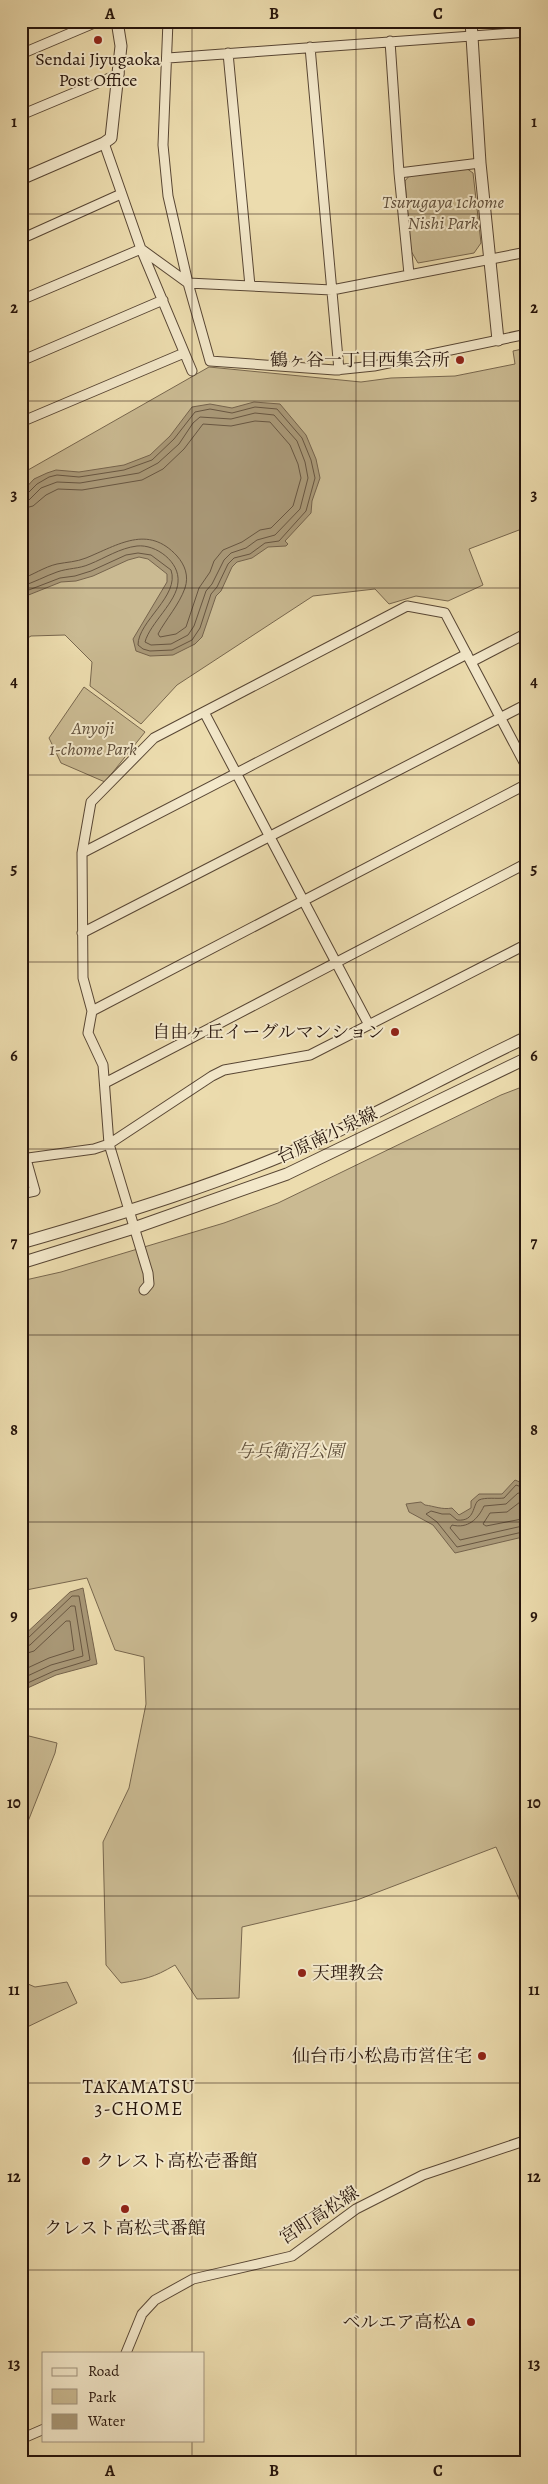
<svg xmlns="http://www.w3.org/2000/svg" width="548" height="2484" font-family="Alegreya,'Noto Serif JP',serif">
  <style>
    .green { fill: #caba92; stroke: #78674e }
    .water { fill: #a99877; stroke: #75634c }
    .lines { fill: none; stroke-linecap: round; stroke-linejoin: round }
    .shore { stroke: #685641; stroke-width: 1 }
    .minor-casing { stroke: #584634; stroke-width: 11 }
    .tertiary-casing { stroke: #584634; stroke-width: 13 }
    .minor { stroke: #f3e8ca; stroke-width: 9 }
    .tertiary { stroke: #f3e8ca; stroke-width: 11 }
    .grid { fill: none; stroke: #26140b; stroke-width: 1; stroke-opacity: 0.55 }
    .poi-dot { fill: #8f2418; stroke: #f3e8ca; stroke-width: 2 }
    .labels { text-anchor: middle; stroke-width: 4; stroke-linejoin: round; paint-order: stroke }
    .poi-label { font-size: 18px; fill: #26140b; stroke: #f3e8ca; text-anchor: end }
    .park-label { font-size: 18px; font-style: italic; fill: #5f4e3a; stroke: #f3e8ca }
    .street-label { font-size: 18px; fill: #26140b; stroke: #f3e8ca }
    .neighbourhood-label { font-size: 19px; letter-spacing: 1px; fill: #26140b; stroke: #f3e8ca }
    .neatline { fill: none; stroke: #26140b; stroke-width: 2 }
    .grid-label { font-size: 16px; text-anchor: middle; font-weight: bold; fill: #26140b }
  </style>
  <rect width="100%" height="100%" fill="#ecdcae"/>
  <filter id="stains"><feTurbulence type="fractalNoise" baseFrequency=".004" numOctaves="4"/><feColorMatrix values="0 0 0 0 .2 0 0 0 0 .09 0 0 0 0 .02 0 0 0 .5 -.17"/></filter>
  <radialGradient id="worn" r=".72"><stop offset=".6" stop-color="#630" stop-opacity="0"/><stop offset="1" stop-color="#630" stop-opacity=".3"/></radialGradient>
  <path class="green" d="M 466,168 L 473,173 L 481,243 L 474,253 L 418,263 L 411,251 L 405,181 L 410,175 Z
    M 527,348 L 527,527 L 469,549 L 483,585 L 448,601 L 416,596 L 389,604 L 375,589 L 313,596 L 177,685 L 141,724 L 90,686 L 92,662 L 65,635 L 31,636 L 21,642 L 21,474 L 209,367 L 361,382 L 391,378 L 455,376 L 515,364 L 513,351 Z
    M 84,687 L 145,732 L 105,782 L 61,763 L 49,738 Z
    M 527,1085 L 527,1758 L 525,1759 L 527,1763 L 527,1917 L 496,1847 L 357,1900 L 242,1927 L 239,1998 L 197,1999 L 175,1965 C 153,1978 145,1979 121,1983 L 106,1965 L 103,1842 L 129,1788 L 146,1704 L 144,1657 L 115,1650 L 87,1578 L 21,1591 L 21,1281 L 61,1272 L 224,1223 L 278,1203 L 501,1095 Z
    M 21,1734 L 57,1743 L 55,1753 L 27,1824 L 21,1824 Z
    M 21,1981 L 35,1987 L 67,1982 L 77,2003 L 21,2030 Z"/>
  <path class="water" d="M 254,402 L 280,404 L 306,435 L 316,459 L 320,478 L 312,501 L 311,513 L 285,541 L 288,544 L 286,546 L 268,547 L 252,558 L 237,562 L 232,567 L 221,591 L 216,596 L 202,637 L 195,644 L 173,655 L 150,656 L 136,651 L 133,639 L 167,582 L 167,574 L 148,559 L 139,557 L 128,560 L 93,576 L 76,581 L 61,582 L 21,598 L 21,493 L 34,479 L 47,473 L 56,470 L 79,472 L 124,465 L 150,455 L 170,436 L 192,407 L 210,404 L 232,408 Z
    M 515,1480 L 527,1485 L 527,1536 L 455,1553 L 433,1525 L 409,1512 L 406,1504 L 421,1502 L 425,1505 C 434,1506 442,1510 452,1508 L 459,1515 L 471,1508 L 471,1501 L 479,1494 L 502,1494 Z
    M 83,1588 L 97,1664 L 56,1675 L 21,1691 L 21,1638 L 70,1592 Z"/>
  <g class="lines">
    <path class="shore" d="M 21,495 L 26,495 L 37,484 L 49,477 L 57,475 L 79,477 L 124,470 L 152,460 L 174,439 L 195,412 L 210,409 L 232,413 L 255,407 L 277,409 L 302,438 L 311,460 L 315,478 L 306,511 L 279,541 L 265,543 L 250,554 L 234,558 L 228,564 L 217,587 L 211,594 L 200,628 L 192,640 L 172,650 L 150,651 L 143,649 L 138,645 C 138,621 180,596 171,570 L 151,555 L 138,553 L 126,555 L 91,571 L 75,576 L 60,578 L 21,593
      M 21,502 L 29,500 L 41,488 L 57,482 L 80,483 L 139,473 L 158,463 L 179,444 L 193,423 L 200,417 L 231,419 L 255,413 L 274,415 L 297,441 L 305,462 L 308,478 L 300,509 L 275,535 L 257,540 L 246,548 L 231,553 L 224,560 L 212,584 L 206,591 L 194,626 L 188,635 L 171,644 L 151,645 L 145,642 C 150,623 177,602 178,582 C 180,562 156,544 137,546 C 120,548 105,558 90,564 C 79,569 68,568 57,572 C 45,576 34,583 21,586
      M 21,509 L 33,506 L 46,495 L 58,489 L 82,490 L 142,480 L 163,469 L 184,449 L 203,424 L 231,426 L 255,421 L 270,422 L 290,445 L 298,464 L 301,478 L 293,506 L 271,528 L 260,530 L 242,542 L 223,550 L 214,561 L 210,572 L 199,588 L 186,627 L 176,634 L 160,637 L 158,634 C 166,619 179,605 185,588 C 189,576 185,565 177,556 C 148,524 118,545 86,558 C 76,562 67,562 57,564 C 44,567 33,575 21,579
      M 527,1489 L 516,1485 L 504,1498 C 497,1499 485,1497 479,1500 C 472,1504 476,1522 457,1520 L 450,1514 L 442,1514 L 431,1511 L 426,1514 L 437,1522 L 457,1547 L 527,1531
      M 527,1495 L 518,1493 L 506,1504 L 484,1506 C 478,1519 468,1529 452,1525 L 450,1528 L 460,1540 L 527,1525
      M 527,1502 L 520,1502 L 507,1512 L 490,1513 L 483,1524 L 486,1526 L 527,1518
      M 21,1641 L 27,1639 L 72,1596 L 79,1596 L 90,1660 L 54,1671 L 21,1686
      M 21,1647 L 30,1645 L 71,1606 L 75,1606 L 83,1656 L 51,1665 L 21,1679
      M 21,1655 L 34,1651 L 66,1621 L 70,1621 L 74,1650 L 49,1658 L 21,1671"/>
    <defs>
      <path id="minor" d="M 168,21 L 163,145 L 168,196 L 188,283 L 210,361 L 335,370 L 374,366 L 527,334
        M 390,41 L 399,173 L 409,274
        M 310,47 L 339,370
        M 228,53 L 250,286
        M 21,54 L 99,21
        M 168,58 L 527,32
        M 21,115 L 119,74
        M 104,143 L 141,249 L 192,371
        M 399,173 L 480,163
        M 21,239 L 121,194
        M 21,300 L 141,249 L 188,283 L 332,290 L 527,252
        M 21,361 L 163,300
        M 21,422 L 184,353
        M 471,662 L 527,633
        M 204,712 L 369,1025
        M 82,853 L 467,654
        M 82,933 L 527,704
        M 92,1011 L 527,784
        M 105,1083 L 527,863
        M 21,1159 L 94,1149 L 109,1144 L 212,1076 L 224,1070 L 310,1055 L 527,944
        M 21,1194 L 35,1191 L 26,1159
        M 144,1290 L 149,1284 L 148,1273 L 109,1144 L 103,1065 L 88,1033 L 92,1011 L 83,978 L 82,853 L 91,802 L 154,738 L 407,606 L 445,613 L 527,768
        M 126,2353 L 142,2314 L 155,2300 L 193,2279 L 292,2256 L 356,2209 L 423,2175 L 527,2140
        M 21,2439 L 44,2429"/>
      <path id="tertiary" d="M 471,21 L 480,163 L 498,340
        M 21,179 L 104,143 L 111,138 L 121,46 L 117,21
        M 21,1243 C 122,1214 223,1183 319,1140 C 389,1108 457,1070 527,1037
        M 21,1263 L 134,1228 L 287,1174 L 527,1058"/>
    </defs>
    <use href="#minor" class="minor-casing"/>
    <use href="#tertiary" class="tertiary-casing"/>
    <use href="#minor" class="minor"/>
    <use href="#tertiary" class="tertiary"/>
  </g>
  <path class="grid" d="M 192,21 L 192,2353M 356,21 L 356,2463M 21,214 L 527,214M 21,401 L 527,401M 21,588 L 527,588M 21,775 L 527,775M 21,962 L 527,962M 21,1149 L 527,1149M 21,1335 L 527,1335M 21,1522 L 527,1522M 21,1709 L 527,1709M 21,1896 L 527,1896M 21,2083 L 527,2083M 21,2270 L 527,2270M 192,2440 L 192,2463"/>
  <g class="poi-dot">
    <circle cx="98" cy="40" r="5"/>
    <circle cx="460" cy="360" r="5"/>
    <circle cx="395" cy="1032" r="5"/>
    <circle cx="302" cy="1973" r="5"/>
    <circle cx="482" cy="2056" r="5"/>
    <circle cx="86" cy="2161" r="5"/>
    <circle cx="125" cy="2209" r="5"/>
    <circle cx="471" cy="2322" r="5"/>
  </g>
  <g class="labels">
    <g class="poi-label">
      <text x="98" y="65" text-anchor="middle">Sendai Jiyugaoka<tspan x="98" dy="21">Post Office</tspan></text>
      <text x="450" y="366">鶴ヶ谷一丁目西集会所</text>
      <text x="385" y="1038">自由ヶ丘イーグルマンション</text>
      <text x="312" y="1979" text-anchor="start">天理教会</text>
      <text x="472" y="2062">仙台市小松島市営住宅</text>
      <text x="96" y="2167" text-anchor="start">クレスト高松壱番館</text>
      <text x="125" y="2234" text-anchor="middle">クレスト高松弐番館</text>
      <text x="461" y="2328">ベルエア高松A</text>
    </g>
    <g class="park-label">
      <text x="443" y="208">Tsurugaya 1chome<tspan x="443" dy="21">Nishi Park</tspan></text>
      <text x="93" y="734">Anyoji<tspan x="93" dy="21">1-chome Park</tspan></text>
      <text x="290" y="1457">与兵衛沼公園</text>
    </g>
    <g class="street-label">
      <text transform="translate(327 1135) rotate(-25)" y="6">台原南小泉線</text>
      <text transform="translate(319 2215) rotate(-33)" y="6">宮町高松線</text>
    </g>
    <g class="neighbourhood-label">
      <text x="139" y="2093">TAKAMATSU<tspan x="139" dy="22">3-CHOME</tspan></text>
    </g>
  </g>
  <rect width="548" height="2484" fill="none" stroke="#ecdcae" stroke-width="55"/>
  <rect x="42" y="2352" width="162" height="90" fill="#f3e8ca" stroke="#a1937e"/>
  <rect x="52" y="2368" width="25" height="8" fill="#f3e8ca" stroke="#a1937e"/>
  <text x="88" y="2376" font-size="15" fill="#26140b">Road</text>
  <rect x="52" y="2389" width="25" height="15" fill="#caba92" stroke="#a1937e"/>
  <text x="88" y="2402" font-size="15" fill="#26140b">Park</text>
  <rect x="52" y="2414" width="25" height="15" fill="#a99877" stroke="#a1937e"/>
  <text x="88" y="2426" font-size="15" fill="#26140b">Water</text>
  <rect x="28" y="28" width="492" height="2428" class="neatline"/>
  <g class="grid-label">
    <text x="110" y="19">A</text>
    <text x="274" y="19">B</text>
    <text x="438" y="19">C</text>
    <text x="14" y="127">1</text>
    <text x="534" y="127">1</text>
    <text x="14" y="313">2</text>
    <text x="534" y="313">2</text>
    <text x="14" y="500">3</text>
    <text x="534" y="500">3</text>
    <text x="14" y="687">4</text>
    <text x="534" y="687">4</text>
    <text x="14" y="874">5</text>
    <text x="534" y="874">5</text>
    <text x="14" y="1061">6</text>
    <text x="534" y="1061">6</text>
    <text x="14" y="1248">7</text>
    <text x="534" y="1248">7</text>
    <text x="14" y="1435">8</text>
    <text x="534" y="1435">8</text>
    <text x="14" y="1621">9</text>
    <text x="534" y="1621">9</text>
    <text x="14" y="1808">10</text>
    <text x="534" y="1808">10</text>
    <text x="14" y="1995">11</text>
    <text x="534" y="1995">11</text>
    <text x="14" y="2182">12</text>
    <text x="534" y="2182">12</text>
    <text x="14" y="2369">13</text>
    <text x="534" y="2369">13</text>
    <text x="110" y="2476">A</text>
    <text x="274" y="2476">B</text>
    <text x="438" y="2476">C</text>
  </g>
  <rect width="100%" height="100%" filter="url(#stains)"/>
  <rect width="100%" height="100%" fill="url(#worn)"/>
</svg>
